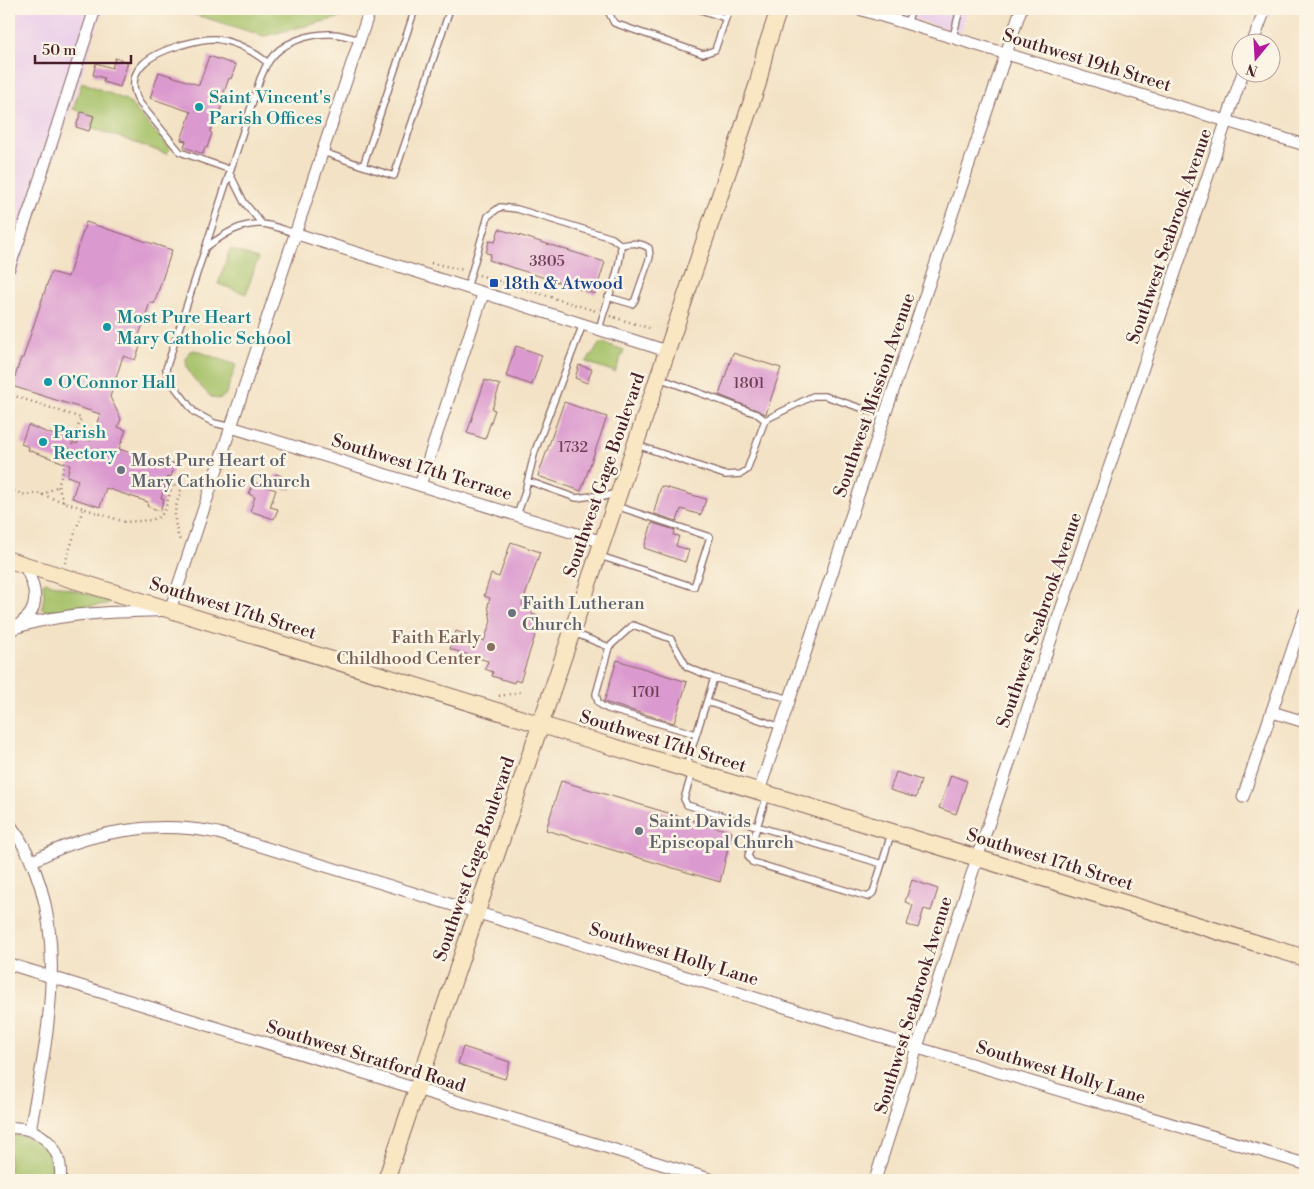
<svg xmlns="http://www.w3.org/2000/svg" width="1314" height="1189" font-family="'Libre Bodoni',serif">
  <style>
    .built { fill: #ecd1ea }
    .green { fill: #a5c168; stroke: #78704a }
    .building { fill: #db9acf }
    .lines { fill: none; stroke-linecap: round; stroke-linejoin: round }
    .service-casing { stroke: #856361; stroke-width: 8 }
    .minor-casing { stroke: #856361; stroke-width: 13 }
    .secondary-casing { stroke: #856361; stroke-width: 18 }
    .path { stroke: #856361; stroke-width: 2.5; stroke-dasharray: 1 4; stroke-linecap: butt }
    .service { stroke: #fff; stroke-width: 5.5 }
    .minor { stroke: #fff; stroke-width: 11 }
    .secondary { stroke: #f9e7c3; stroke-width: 16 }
    .culture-dot { fill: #0f9aa8; stroke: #fcf5e5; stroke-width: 2 }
    .transit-dot { fill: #1a4fb4; stroke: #fcf5e5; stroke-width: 2 }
    .worship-dot { fill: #6b7280; stroke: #fcf5e5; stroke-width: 2 }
    .education-dot { fill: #8d6e63; stroke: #fcf5e5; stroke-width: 2 }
    .labels { text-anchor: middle; stroke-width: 5; stroke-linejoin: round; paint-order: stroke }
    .number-label { font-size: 15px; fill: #6e3e54 }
    .street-label { font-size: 18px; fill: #4a1f2b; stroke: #fcf5e5 }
    .culture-label { font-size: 18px; fill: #0d838f; stroke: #fcf5e5; text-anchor: start }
    .transit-label { font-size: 18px; fill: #164399; stroke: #fcf5e5; text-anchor: start }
    .worship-label { font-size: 18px; fill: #5b616d; stroke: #fcf5e5; text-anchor: start }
    .education-label { font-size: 18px; fill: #785e54; stroke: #fcf5e5; text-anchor: end }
  </style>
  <rect width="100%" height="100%" fill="#fcf5e5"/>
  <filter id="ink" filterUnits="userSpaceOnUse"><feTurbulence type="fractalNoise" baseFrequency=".02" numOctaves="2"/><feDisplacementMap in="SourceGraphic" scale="10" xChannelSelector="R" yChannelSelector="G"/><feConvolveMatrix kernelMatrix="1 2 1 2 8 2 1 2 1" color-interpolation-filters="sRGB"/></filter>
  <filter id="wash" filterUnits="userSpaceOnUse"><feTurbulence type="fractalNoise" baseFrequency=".0096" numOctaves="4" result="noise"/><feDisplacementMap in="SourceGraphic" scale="20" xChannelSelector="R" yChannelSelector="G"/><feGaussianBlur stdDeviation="1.12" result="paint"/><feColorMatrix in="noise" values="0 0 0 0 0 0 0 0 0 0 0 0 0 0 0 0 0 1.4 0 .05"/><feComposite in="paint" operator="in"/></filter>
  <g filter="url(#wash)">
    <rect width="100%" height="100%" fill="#f3e2c5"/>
    <path class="built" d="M 9,9 L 103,9 L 9,300 Z
      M 882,9 L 968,9 L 961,33 Z"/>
    <path class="green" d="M 177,9 L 352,9 L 350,15 L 264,36 Z
      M 82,82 L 128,101 L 170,149 L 167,154 L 90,127 L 94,116 L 73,109 Z
      M 230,249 L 258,258 L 246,294 L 218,284 Z
      M 601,342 L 624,350 L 615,372 L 586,362 Z
      M 195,350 L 236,365 L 226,394 C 221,400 216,400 210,396 C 200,385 177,367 190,351 Z
      M 45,582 L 108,600 L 110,602 L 107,604 L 45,612 L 42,609 L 44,594 L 43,584 Z
      M 17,1135 C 43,1139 55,1154 53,1180 L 9,1180 L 9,1136 Z"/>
    <g id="blocks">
      <path class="building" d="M 209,56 L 236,65 L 231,79 L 229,78 L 221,101 L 223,102 L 220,112 L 217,112 L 210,132 L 212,133 L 207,148 L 205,147 L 203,154 L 184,147 L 186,141 L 181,140 L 191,112 L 150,98 L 159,72 L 199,85 Z
        M 115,58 L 128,62 L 120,87 L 103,82 L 104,78 L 93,75 L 96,63 L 112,68 Z
        M 81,112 L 94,116 L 89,131 L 76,127 Z
        M 86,222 L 172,250 L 154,304 L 150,302 L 136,345 L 140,347 L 135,360 L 123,356 L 110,397 L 121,419 L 118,427 L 126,430 L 119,449 L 161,463 L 162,460 L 175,464 L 171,477 L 168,476 L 161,498 L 164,499 L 160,511 L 147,506 L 148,502 L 106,488 L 100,507 L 72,498 L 78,480 L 67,476 L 70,465 L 28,450 L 29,447 L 21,444 L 28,425 L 77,444 L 80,437 L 91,441 L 100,414 L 12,386 L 21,358 L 23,358 L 51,272 L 68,277 Z
        M 499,229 L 605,262 L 595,294 L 489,260 L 491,254 L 486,253 L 489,241 L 495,242 Z
        M 516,346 L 542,355 L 532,385 L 506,376 Z
        M 733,353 L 781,368 L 766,414 L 719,395 Z
        M 579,365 L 592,369 L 587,383 L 575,378 Z
        M 485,380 L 500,385 L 492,409 L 495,410 L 485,439 L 467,433 Z
        M 564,402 L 607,417 L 581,491 L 538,476 Z
        M 276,474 L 290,479 L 286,489 L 272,484 Z
        M 253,482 L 276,490 L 270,507 L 278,509 L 274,519 L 250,511 L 255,497 L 249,494 Z
        M 661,486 L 706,499 L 701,515 L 681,509 L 677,521 L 655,514 L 654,512 Z
        M 652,523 L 675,530 L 673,535 L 679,536 L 676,546 L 689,550 L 685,562 L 644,548 Z
        M 511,542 L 540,552 L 522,605 L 529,604 L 532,614 L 538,616 L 537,620 L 540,620 L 520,682 L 515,680 L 514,683 L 492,676 L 493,672 L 485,669 L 488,661 L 450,649 L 456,631 L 484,641 L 491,621 L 488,605 L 490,598 L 484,596 L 491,574 L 499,577 Z
        M 617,660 L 687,682 L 674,723 L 604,702 Z
        M 896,772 L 921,780 L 916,798 L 890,790 Z
        M 951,775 L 967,781 L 956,814 L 939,808 Z
        M 561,781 L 732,832 L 720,882 L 546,830 Z
        M 912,880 L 938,889 L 931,911 L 924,909 L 918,928 L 907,925 L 913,905 L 905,902 Z
        M 463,1047 L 510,1062 L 505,1079 L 458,1064 Z"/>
    </g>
  </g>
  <g filter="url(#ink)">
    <use href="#blocks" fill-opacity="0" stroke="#856361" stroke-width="1"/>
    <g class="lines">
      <defs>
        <path id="service" d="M 609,9 L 608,11 L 614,23 L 703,54 L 715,50 L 729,9
          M 698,9 L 725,18
          M 907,23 L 912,9
          M 953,37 L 960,9
          M 323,152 L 363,166 L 415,9
          M 363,166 L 394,176 L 450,9
          M 231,170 L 180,152 L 139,102 C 121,68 154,53 181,45 C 193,42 204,38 215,39 C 235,41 253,51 268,63
          M 230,174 L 244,202 L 262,224
          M 205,248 C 222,236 239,223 261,224 C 271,224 284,230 294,233
          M 467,288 L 488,216 L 500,207 L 517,209 L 612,238 L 621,245 C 621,271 605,303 599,330
          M 608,297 L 632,304 L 635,300 L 650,257 L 649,248 C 640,242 631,243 621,245
          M 765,420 L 813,396 L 825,396 L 885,416
          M 231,427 L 214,423 L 194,412 L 168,378 L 166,369 L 260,79 C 263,73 265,66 269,61 C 281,42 311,33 332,34 C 342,34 351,38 360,40
          M 637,445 L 725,475 L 741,474 L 747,470 L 765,420 L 757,414 L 659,378
          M 528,481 L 576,498 L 592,496 L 604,497 L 617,492
          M 517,515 L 524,495 L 535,451 L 583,324
          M 600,556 L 694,587 L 710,537 L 616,506
          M 574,633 L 609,647
          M 707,702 L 781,727
          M 696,734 L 608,709 L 602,706 L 598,702 L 596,694 L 609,647 L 633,625 L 671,639 L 687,667 L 714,678 L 790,699
          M 686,767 L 714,678
          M 692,773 L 684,799 L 687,805 L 882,864
          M 767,795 L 748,856 L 752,862 L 868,897 L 873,893 L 891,834"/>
        <path id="minor" d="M 859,9 L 1305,145
          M 1253,42 L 1265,9
          M 294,233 L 667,351
          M 9,268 L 32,203 L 95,9
          M 231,427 L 603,542
          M 420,485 L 483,294
          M 18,626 C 22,622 27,618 30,614 C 40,599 32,579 24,565
          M 9,630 C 60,611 116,613 170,610 L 370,9
          M 1272,712 L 1305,722
          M 759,791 L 1021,9
          M 1243,797 L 1305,612
          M 9,823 C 75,911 49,1030 30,1130
          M 31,862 C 88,831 155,820 218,833 L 918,1048 L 1305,1164
          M 9,964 L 713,1180
          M 9,1128 C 39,1125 65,1149 60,1180
          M 875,1180 L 977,858 L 1243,72"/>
        <path id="secondary" d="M 9,560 L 571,734 L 1305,958
          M 386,1180 L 758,83 L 765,51 L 779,9"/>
      </defs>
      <use href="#service" class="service-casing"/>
      <use href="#minor" class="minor-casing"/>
      <use href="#secondary" class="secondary-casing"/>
      <path class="path" d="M 801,13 L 807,14
        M 431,263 L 464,270
        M 479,275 L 596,311
        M 610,316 L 649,328
        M 12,395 L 81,418 L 58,486 L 64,503
        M 166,482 L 182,487 C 174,511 172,517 180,541
        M 9,490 L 26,495 L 37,493 L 125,522 L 151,520 L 159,517 L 164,512 L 173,484
        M 42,495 L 58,486
        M 65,563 L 83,509
        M 499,696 L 522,692"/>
      <use href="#service" class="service"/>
      <use href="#minor" class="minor"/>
      <use href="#secondary" class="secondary"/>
    </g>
  </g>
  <g class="culture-dot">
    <circle cx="199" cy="107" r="5"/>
    <circle cx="107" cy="327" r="5"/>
    <circle cx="48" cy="382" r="5"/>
    <circle cx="43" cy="442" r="5"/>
  </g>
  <rect class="transit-dot" x="489" y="278" width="10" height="10" rx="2.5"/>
  <g class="worship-dot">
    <circle cx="121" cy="470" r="5"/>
    <circle cx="512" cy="613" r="5"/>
    <circle cx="639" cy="831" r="5"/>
  </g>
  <circle class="education-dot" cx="491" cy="647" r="5"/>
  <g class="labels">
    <g class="number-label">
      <text x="547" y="266">3805</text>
      <text x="749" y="388">1801</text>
      <text x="573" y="452">1732</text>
      <text x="646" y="697">1701</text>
    </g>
    <g class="street-label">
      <text transform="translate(1087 60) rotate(17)" y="6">Southwest 19th Street</text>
      <text transform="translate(1169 236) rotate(-71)" y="6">Southwest Seabrook Avenue</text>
      <text transform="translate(874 395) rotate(-71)" y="6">Southwest Mission Avenue</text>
      <text transform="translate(422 467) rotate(17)" y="6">Southwest 17th Terrace</text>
      <text transform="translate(604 475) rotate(-71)" y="6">Southwest Gage Boulevard</text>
      <text transform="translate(233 608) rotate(17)" y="6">Southwest 17th Street</text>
      <text transform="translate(1039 620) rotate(-71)" y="6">Southwest Seabrook Avenue</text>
      <text transform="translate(663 741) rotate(17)" y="6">Southwest 17th Street</text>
      <text transform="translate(474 859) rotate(-71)" y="6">Southwest Gage Boulevard</text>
      <text transform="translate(1050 859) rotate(17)" y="6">Southwest 17th Street</text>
      <text transform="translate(674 954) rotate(17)" y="6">Southwest Holly Lane</text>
      <text transform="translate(913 1005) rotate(-73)" y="6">Southwest Seabrook Avenue</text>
      <text transform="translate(366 1056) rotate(17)" y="6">Southwest Stratford Road</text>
      <text transform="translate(1061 1072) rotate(17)" y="6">Southwest Holly Lane</text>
    </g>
    <g class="culture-label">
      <text x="209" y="103">Saint Vincent's<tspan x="209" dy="21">Parish Offices</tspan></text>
      <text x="117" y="323">Most Pure Heart<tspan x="117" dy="21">Mary Catholic School</tspan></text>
      <text x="58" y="388">O'Connor Hall</text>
      <text x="53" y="438">Parish<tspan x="53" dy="21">Rectory</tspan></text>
    </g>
    <g class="transit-label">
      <text x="504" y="289">18th &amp; Atwood</text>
    </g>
    <g class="worship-label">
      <text x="131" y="466">Most Pure Heart of<tspan x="131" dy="21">Mary Catholic Church</tspan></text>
      <text x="522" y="609">Faith Lutheran<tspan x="522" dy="21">Church</tspan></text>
      <text x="649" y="827">Saint Davids<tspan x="649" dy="21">Episcopal Church</tspan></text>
    </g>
    <g class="education-label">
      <text x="481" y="643">Faith Early<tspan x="481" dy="21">Childhood Center</tspan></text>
    </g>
  </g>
  <rect width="1314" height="1189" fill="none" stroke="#fcf5e5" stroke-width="30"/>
  <g transform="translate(1256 58) rotate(198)"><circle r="24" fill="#fcf5e5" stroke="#b59f9b"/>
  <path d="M0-4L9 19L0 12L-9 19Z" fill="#b5179e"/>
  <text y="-8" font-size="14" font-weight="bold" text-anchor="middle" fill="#4a1f2b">N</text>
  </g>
  <path d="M35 55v8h96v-8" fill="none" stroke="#4a1f2b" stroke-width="2.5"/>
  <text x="42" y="55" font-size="15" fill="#4a1f2b" stroke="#fcf5e5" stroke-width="4" paint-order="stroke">50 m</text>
</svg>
